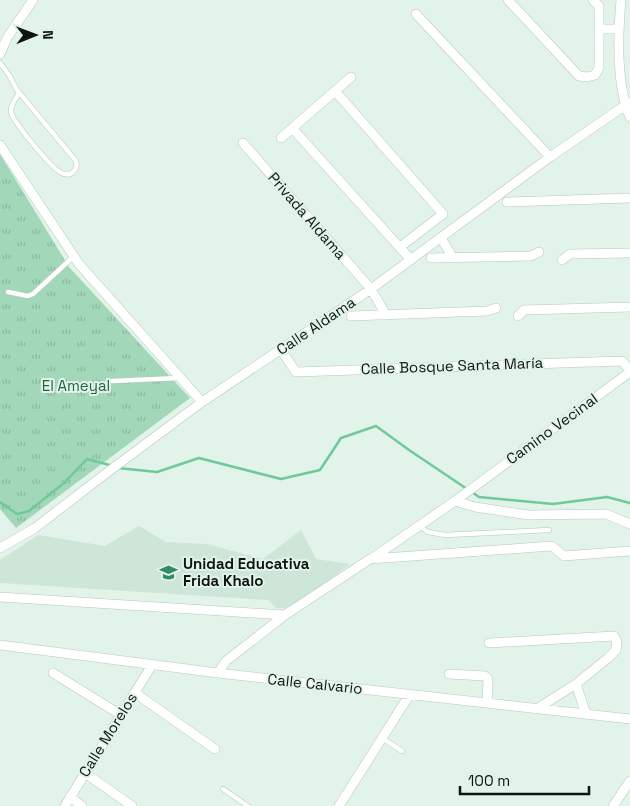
<svg xmlns="http://www.w3.org/2000/svg" width="630" height="806" font-family="'Space Grotesk',sans-serif">
  <style>
    .built { fill: #cee6d8 }
    .park { fill: url(#park-tufts) }
    .lines { fill: none; stroke-linecap: round; stroke-linejoin: round }
    .stream { stroke: #70c99b; stroke-width: 2.5 }
    .service-casing { stroke: #b8c8be; stroke-width: 5.5 }
    .minor-casing { stroke: #b8c8be; stroke-width: 10 }
    .service { stroke: #fff; stroke-width: 4.5 }
    .minor { stroke: #fff; stroke-width: 9 }
    .labels { text-anchor: middle; stroke-width: 4; stroke-linejoin: round; paint-order: stroke }
    .street-label { font-size: 15px; fill: #0f1512; stroke: #e2f3e9 }
    .park-label { font-size: 15px; fill: #236446; stroke: #e2f3e9 }
    .poi-label { font-size: 15px; font-weight: bold; fill: #0f1512; stroke: #e2f3e9; text-anchor: start }
  </style>
  <defs>
    <pattern id="park-tufts" width="24" height="20" patternUnits="userSpaceOnUse" patternTransform="scale(1.25)"><rect width="24" height="20" fill="#a3d7b9"/><path d="M3 7l-1-3M5 7V3M7 7l1-3M15 17l-1-3M17 17v-4M19 17l1-3" fill="none" stroke="#8bb89e"/></pattern>
  </defs>
  <rect width="100%" height="100%" fill="#e2f3e9"/>
  <path class="built" d="M 139,526 L 166,542 L 207,544 L 263,559 L 301,530 L 316,559 L 350,564 L 293,608 L 276,608 L 269,600 L 0,583 L 0,560 L 38,535 L 105,546 Z"/>
  <path class="park" d="M 0,154 L 69,267 L 190,398 L 16,528 L 0,509 Z"/>
  <g class="lines">
    <path class="stream" d="M 118,468 L 157,472 L 199,458 L 281,479 L 320,470 L 341,438 L 376,426 L 409,450 L 467,489
      M 472,492 L 479,497 L 553,504 L 607,497 L 630,503
      M 0,502 L 17,514 L 29,511 L 64,483 L 87,459 L 113,466"/>
    <defs>
      <path id="service" d="M 0,63 L 9,75 L 17,90 L 76,161 C 77,165 77,168 74,171 C 70,176 64,175 60,172 C 50,166 11,120 11,111 C 11,104 16,98 19,93
        M 8,292 L 28,296 L 33,294 L 74,256
        M 112,381 L 179,378
        M 419,526 L 428,532 L 445,535 L 549,530
        M 382,738 L 402,751
        M 223,789 L 248,806"/>
      <path id="minor" d="M 508,0 L 579,76 L 587,77 L 595,75 L 599,68 L 599,6 L 593,0
        M 621,0 C 618,34 616,85 630,117
        M 416,14 L 550,157
        M 599,29 L 618,29
        M 0,54 L 7,38 L 33,0
        M 335,91 L 443,214 L 400,247
        M 292,128 L 411,260
        M 281,138 L 351,77
        M 243,143 L 371,289 L 386,315
        M 0,145 L 79,264 L 202,402
        M 507,202 L 630,198
        M 441,238 L 453,258
        M 431,258 L 531,256 L 539,252
        M 562,260 L 570,254 L 630,253
        M 351,316 L 487,311 L 496,308
        M 518,316 L 524,310 L 630,307
        M 281,350 L 296,372 L 622,361 L 630,370
        M 455,501 L 475,507 L 528,515 L 606,514 L 630,524
        M 0,548 L 35,528 L 109,471 L 202,402 L 371,289 L 550,157 L 630,102
        M 371,559 L 455,501 L 630,372
        M 0,597 L 285,615
        M 489,643 L 614,636 L 617,642 L 616,650 L 608,658 L 576,684 L 538,708
        M 0,645 L 218,673 L 630,719
        M 53,673 L 121,715
        M 218,673 L 226,661 L 285,615 L 370,559 L 552,546 L 564,556 L 630,551
        M 449,674 L 485,676 L 488,679 L 487,703
        M 576,684 L 586,714
        M 135,693 L 215,749
        M 85,773 L 132,806
        M 70,797 L 82,806
        M 65,806 L 152,665
        M 339,806 L 410,694
        M 613,806 L 630,781"/>
    </defs>
    <use href="#service" class="service-casing"/>
    <use href="#minor" class="minor-casing"/>
    <use href="#service" class="service"/>
    <use href="#minor" class="minor"/>
  </g>
  <defs>
    <symbol id="school-bare" viewBox="-9 -9 18 18"><path d="M0-5L7-2L0 1L-7-2ZM-4 1L0 2.5L4 1V4Q0 6-4 4Z" fill="#328d63" stroke="#e2f3e9" stroke-width="2.5" paint-order="stroke"/></symbol>
  </defs>
  <g fill-rule="evenodd">
    <use href="#school-bare" x="156" y="560" width="25" height="25"/>
  </g>
  <g class="labels">
    <g class="street-label">
      <text transform="translate(307 216) rotate(49)" y="5">Privada Aldama</text>
      <text transform="translate(316 326) rotate(-34)" y="5">Calle Aldama</text>
      <text transform="translate(452 366) rotate(-2)" y="5">Calle Bosque Santa María</text>
      <text transform="translate(552 429) rotate(-36)" y="5">Camino Vecinal</text>
      <text transform="translate(315 684) rotate(6)" y="5">Calle Calvario</text>
      <text transform="translate(108 735) rotate(-58)" y="5">Calle Morelos</text>
    </g>
    <g class="park-label">
      <text x="76" y="391">El Ameyal</text>
    </g>
    <g class="poi-label">
      <text x="183" y="569">Unidad Educativa<tspan x="183" dy="17">Frida Khalo</tspan></text>
    </g>
  </g>
  <g transform="translate(35 35) rotate(89)" stroke="#e2f3e9" stroke-width="4" paint-order="stroke">
  <path d="M0-4L9 19L0 12L-9 19Z" fill="#0f1512"/>
  <text y="-8" font-size="14" font-weight="bold" text-anchor="middle" fill="#0f1512">N</text>
  </g>
  <path d="M460 786v8h129v-8" fill="none" stroke="#0f1512" stroke-width="2.5"/>
  <text x="468" y="786" font-size="15" fill="#0f1512" stroke="#e2f3e9" stroke-width="4" paint-order="stroke">100 m</text>
</svg>
